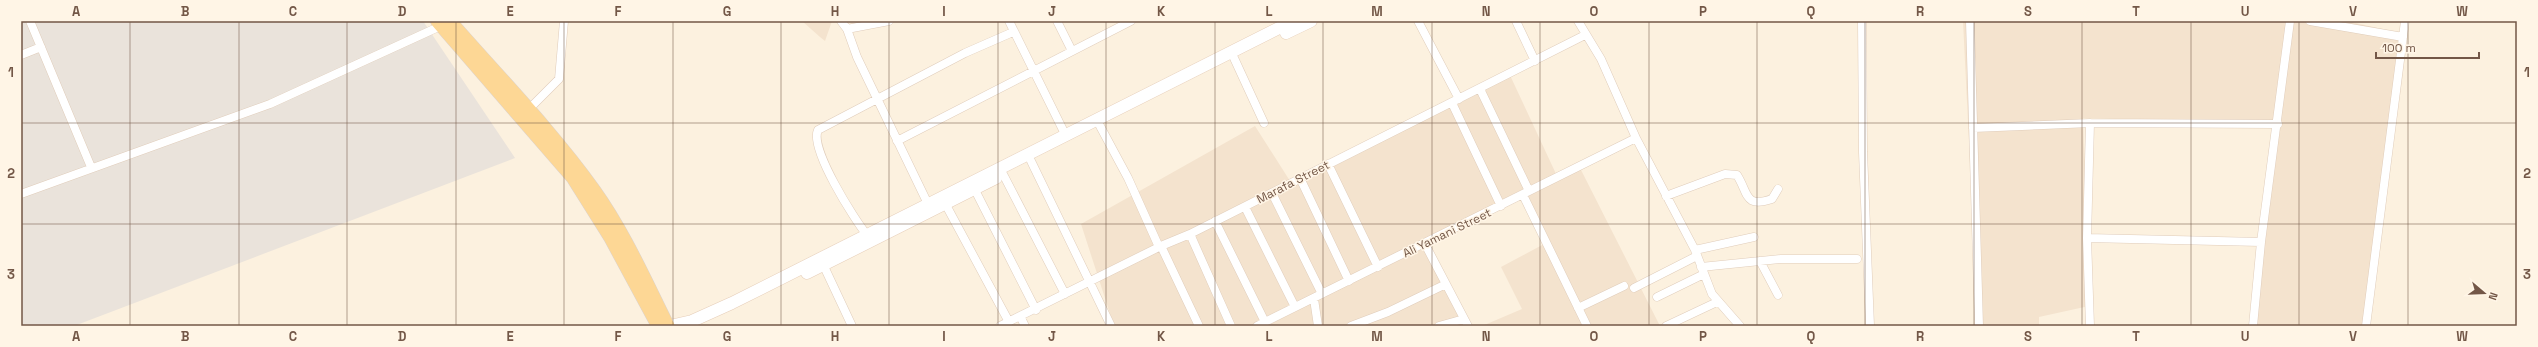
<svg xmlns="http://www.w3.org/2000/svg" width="2538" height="347" font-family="'Space Grotesk',sans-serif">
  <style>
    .residential { fill: #f4e3ce }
    .industrial { fill: #eae3db }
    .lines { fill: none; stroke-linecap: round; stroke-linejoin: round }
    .street-casing { stroke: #e0cdbb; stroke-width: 9 }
    .secondary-casing { stroke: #e6ceb9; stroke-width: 13 }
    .primary-casing { stroke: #dbd3cf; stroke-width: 14 }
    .street { stroke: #fff; stroke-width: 8 }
    .secondary { stroke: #fff; stroke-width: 12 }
    .primary { stroke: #fdd795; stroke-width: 13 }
    .grid { fill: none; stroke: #735747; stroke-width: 1; stroke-opacity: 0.55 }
    .labels { text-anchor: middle; stroke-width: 3; stroke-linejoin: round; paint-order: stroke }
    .street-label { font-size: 12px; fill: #735747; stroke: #fff5e6 }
    .neatline { fill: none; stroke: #735747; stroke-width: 1.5 }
    .grid-label { font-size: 13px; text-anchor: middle; font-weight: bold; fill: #735747 }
  </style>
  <rect width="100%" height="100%" fill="#fcf1df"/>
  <path class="residential" d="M 802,21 L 832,21 L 825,41 L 820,37 Z
    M 1963,21 L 2347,21 L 2400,33 L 2393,130 L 2362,326 L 2251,326 L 2274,124 L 2083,118 L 2089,306 L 2039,317 L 2039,326 L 1978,326 Z
    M 1508,71 L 1557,176 L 1578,164 L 1660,326 L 1482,326 L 1522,309 L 1501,267 L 1546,243 L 1520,198 L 1426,243 L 1471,326 L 1114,326 L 1081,224 L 1255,126 L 1290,181 Z"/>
  <path class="industrial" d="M 21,21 L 423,21 L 515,158 L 74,326 L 21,326 Z"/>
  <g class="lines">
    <defs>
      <path id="street" d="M 30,21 L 91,167
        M 841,21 L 847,29 L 857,57 L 928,204
        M 1009,21 L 1066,136
        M 1057,21 L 1072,51
        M 1418,21 L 1459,99
        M 1516,21 L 1535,61
        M 1578,21 L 1601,59 L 1636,138 L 1695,250 L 1712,294 L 1740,326
        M 1862,21 L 1863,152 L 1870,326
        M 1970,21 L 1979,326
        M 2310,21 L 2403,37
        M 847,29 L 889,21
        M 21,55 L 41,47
        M 1234,58 L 1264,123
        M 1480,89 L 1529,191
        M 1452,103 L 1501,206
        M 528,110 L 559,79 L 564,21
        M 1100,126 L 1128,178 L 1159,247
        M 1973,128 L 2090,123 L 2278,124
        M 897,141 L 1131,21
        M 1031,161 L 1111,326
        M 1328,164 L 1378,267
        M 1003,174 L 1065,294
        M 1300,178 L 1349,281
        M 975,190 L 1036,310
        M 1272,193 L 1322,294
        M 21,194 L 270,104 L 445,24
        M 1523,195 L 1587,326
        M 1666,196 L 1725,174 L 1737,175 C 1749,194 1744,208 1772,199 L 1778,189
        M 946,205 L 1009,322
        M 1245,207 L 1295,307
        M 1215,221 L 1265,322
        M 1190,234 L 1231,326
        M 867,235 C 854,219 809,148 818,130 L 965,53 L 1013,32
        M 2087,238 L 2261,242
        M 1425,244 L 1468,326
        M 1161,246 L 1199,326
        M 1695,250 L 1754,237
        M 821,260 L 852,326
        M 1760,261 L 1778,295
        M 1701,267 L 1781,259 L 1857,259
        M 1634,288 L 1697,256
        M 1657,297 L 1704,274
        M 1314,299 L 1318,326
        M 1578,308 L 1624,286
        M 1020,316 L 1025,326
        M 1000,326 L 1161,246 L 1190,234 L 1585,35
        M 1257,326 L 1636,138
        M 1351,326 L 1388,312 L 1446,284
        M 1439,326 L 1464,319
        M 1666,326 L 1717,302
        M 2090,326 L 2087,238 L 2090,123
        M 2253,326 L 2261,242 L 2290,21
        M 2366,326 L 2405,21"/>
      <path id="secondary" d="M 1286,33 L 1311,21
        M 807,273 L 996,178
        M 670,326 L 692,321 L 732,303 L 1293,21"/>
      <path id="primary" d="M 437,21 L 573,178 L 610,237 L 658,326
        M 450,21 C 498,76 551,130 594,190 C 624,232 645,280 668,326"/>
    </defs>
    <use href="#street" class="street-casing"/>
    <use href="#secondary" class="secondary-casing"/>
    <use href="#primary" class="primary-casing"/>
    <use href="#street" class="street"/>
    <use href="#secondary" class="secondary"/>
    <use href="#primary" class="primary"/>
  </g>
  <path class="grid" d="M 130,21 L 130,326M 239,21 L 239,326M 347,21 L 347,326M 456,21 L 456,326M 564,21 L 564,326M 673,21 L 673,326M 781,21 L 781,326M 889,21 L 889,326M 998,21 L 998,326M 1106,21 L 1106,326M 1215,21 L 1215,326M 1323,21 L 1323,326M 1432,21 L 1432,326M 1540,21 L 1540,326M 1649,21 L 1649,326M 1757,21 L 1757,326M 1865,21 L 1865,326M 1974,21 L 1974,326M 2082,21 L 2082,326M 2191,21 L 2191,326M 2299,21 L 2299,326M 2408,21 L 2408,326M 21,123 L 2517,123M 21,224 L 2517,224"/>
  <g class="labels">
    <g class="street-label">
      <text transform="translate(1293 182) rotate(-27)" y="4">Marafa Street</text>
      <text transform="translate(1447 233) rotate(-26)" y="4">Ali Yamani Street</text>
    </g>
  </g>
  <rect width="2538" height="347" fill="none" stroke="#fff5e6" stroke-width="44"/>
  <g transform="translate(2484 293) rotate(109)" stroke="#fff5e6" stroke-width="3" paint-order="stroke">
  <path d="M0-3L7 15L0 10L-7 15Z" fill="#735747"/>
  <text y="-6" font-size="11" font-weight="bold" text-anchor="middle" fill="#735747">N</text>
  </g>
  <path d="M2376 52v6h103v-6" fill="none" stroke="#735747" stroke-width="2"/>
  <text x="2382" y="52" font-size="12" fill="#735747" stroke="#fff5e6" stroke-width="3" paint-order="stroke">100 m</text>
  <rect x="22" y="22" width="2494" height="303" class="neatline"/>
  <g class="grid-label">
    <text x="76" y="16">A</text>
    <text x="185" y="16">B</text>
    <text x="293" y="16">C</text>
    <text x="402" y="16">D</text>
    <text x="510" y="16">E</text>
    <text x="618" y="16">F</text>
    <text x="727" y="16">G</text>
    <text x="835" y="16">H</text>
    <text x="944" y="16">I</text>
    <text x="1052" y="16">J</text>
    <text x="1161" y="16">K</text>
    <text x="1269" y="16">L</text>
    <text x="1377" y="16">M</text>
    <text x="1486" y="16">N</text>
    <text x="1594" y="16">O</text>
    <text x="1703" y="16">P</text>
    <text x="1811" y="16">Q</text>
    <text x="1920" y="16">R</text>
    <text x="2028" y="16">S</text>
    <text x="2136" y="16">T</text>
    <text x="2245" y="16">U</text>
    <text x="2353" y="16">V</text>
    <text x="2462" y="16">W</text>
    <text x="11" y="77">1</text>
    <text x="2527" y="77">1</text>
    <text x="11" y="178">2</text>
    <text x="2527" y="178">2</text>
    <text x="11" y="279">3</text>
    <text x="2527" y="279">3</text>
    <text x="76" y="341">A</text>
    <text x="185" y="341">B</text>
    <text x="293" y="341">C</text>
    <text x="402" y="341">D</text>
    <text x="510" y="341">E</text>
    <text x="618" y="341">F</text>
    <text x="727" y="341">G</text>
    <text x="835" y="341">H</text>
    <text x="944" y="341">I</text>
    <text x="1052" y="341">J</text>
    <text x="1161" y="341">K</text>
    <text x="1269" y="341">L</text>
    <text x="1377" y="341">M</text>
    <text x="1486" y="341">N</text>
    <text x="1594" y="341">O</text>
    <text x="1703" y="341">P</text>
    <text x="1811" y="341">Q</text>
    <text x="1920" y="341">R</text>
    <text x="2028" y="341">S</text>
    <text x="2136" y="341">T</text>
    <text x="2245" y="341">U</text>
    <text x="2353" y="341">V</text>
    <text x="2462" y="341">W</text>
  </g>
</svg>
